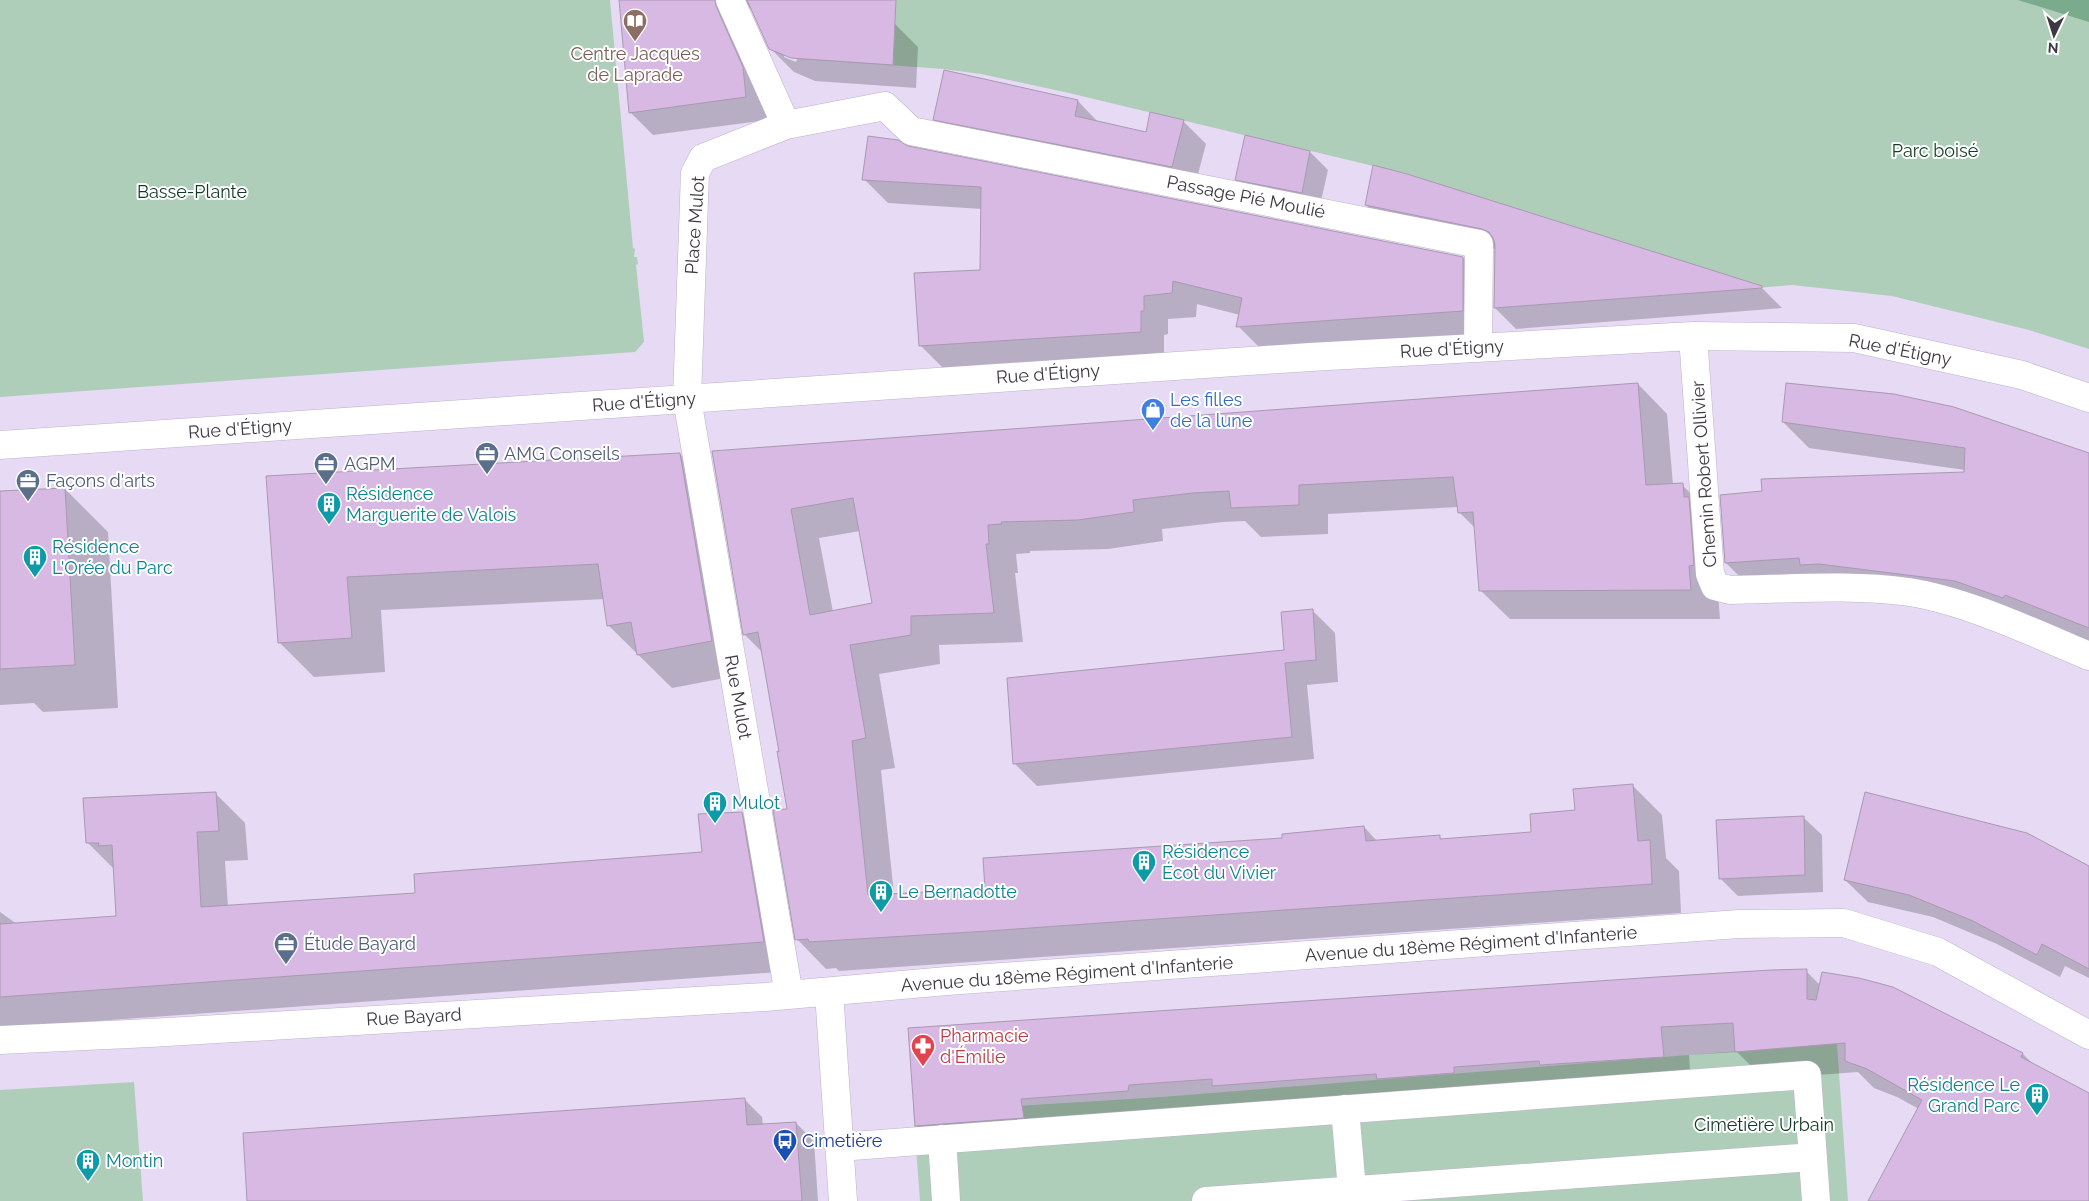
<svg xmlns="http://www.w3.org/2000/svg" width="2089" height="1201" font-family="Raleway,sans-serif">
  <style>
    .green { fill: #afceba }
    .forest { fill: #7aab8c }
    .shadow { fill: #0003; fill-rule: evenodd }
    .building { fill: #d8b9e4; stroke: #a999b0; fill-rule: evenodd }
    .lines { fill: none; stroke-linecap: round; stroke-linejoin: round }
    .minor-casing { stroke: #beb1ca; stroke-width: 29 }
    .minor { stroke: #fff; stroke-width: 28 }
    .labels { text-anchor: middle; stroke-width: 4; stroke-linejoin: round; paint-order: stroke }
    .education-label { font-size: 18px; fill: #785e54; stroke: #fff }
    .park-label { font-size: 18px; fill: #133a25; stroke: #fff }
    .street-label { font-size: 18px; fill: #3d3842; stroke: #fff }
    .shop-label { font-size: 18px; fill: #366cbe; stroke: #fff; text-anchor: start }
    .service-label { font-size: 18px; fill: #4e5e75; stroke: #fff; text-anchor: start }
    .culture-label { font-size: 18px; fill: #0d838f; stroke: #fff; text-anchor: start }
    .health-label { font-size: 18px; fill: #be3a42; stroke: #fff; text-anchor: start }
    .transit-label { font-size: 18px; fill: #164399; stroke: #fff; text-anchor: start }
  </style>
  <rect width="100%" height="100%" fill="#e7daf4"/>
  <path class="green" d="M 0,0 L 610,0 L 633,248 L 635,249 L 634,257 L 637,257 L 638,264 L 636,265 L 644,342 L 635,352 L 0,397 Z
    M 751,0 L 2089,0 L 2089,349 L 2029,330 L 1892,296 L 1792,285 L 1724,291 L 1726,276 L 1407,174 L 1069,93 L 981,74 L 943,69 L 791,58 L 773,47 Z
    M 1833,1042 L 1837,1044 L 1848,1201 L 920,1201 L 913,1107 L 1017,1099 L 1017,1106 L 1161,1097 L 1826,1044 Z
    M 134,1082 L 143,1201 L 0,1201 L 0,1090 Z"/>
  <path class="forest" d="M 2018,0 L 2089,0 L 2089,22 Z"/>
  <path class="shadow" d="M 621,0 L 839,0 L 895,24 L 918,47 L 916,88 L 815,81 L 794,72 L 770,48 L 752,8 L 746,9 L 765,91 L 768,120 L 653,135 L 630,112 ZM 784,54 L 797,59 L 796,62 L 784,57 Z
    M 1078,101 L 1099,123 L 1147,134 L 1183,121 L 1206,144 L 1194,189 L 957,142 L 935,119 Z
    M 907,148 L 1463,258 L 1487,282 L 1486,334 L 1262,350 L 1238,326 L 1240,315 L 1197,304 L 1196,317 L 1168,319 L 1168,334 L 1164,335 L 1164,356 L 945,370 L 921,346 L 982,271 L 982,209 L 888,203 L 864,179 Z
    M 1310,152 L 1328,170 L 1319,210 L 1255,197 L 1237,179 Z
    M 1374,167 L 1761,287 L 1782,308 L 1516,329 L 1495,308 L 1496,249 L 1387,226 L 1366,205 Z
    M 1638,384 L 1667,414 L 1673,485 L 1682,485 L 1712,514 L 1720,619 L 1510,619 L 1480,590 L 1476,529 L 1459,512 L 1458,507 L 1328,514 L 1328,534 L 1261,537 L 1245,521 L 1223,522 L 1162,529 L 1163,541 L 1108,549 L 1030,551 L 1030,553 L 1016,554 L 1018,573 L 1015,573 L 1023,642 L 939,645 L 940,664 L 879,674 L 895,768 L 881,770 L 894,894 L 986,890 L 1284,839 L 1364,827 L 1378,842 L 1439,837 L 1443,840 L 1532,833 L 1632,785 L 1662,815 L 1666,858 L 1679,871 L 1681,913 L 839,971 L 836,968 L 826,969 L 797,939 L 788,810 L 781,753 L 763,653 L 744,634 L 713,452 ZM 860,531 L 873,604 L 833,612 L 819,538 Z
    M 1783,422 L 2089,456 L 2089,643 L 1982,607 L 1752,589 L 1726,563 L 1965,473 L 1965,470 L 1809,448 Z
    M 680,454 L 714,488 L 746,674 L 672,688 L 608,625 L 605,599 L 381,610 L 385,672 L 314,677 L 280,643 L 267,477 Z
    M 65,489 L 108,532 L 118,708 L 43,712 L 34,703 L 0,705 L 0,492 Z
    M 1312,610 L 1335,633 L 1338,682 L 1307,685 L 1314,759 L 1037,786 L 1014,763 L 1285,651 Z
    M 216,794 L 245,823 L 248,860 L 225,861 L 228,907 L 416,895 L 703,853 L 741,813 L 770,842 L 792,971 L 0,1028 L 0,912 L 17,924 L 117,917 L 115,870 L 87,842 Z
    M 1804,818 L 1822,835 L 1823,892 L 1738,896 L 1720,878 Z
    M 2089,869 L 2089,978 L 2065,966 L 2060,977 L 1997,944 L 1933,917 L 1868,902 L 1845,880 Z
    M 1806,971 L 1820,985 L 2023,1054 L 2035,1066 L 2089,1094 L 2089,1201 L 1870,1201 L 1919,1109 L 1897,1097 L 1874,1088 L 1858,1072 L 1764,1079 L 1737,1052 L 1689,1055 L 1691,1085 L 1049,1126 L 1051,1145 L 944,1153 L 916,1125 L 909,1029 Z
    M 745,1100 L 762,1117 L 763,1125 L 796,1123 L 814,1141 L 818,1201 L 249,1201 Z"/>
  <path class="building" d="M 619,0 L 715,0 L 716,6 L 743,67 L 746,97 L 629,113 Z
    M 747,0 L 896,0 L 893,65 L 791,58 L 769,49 Z
    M 944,70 L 1078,100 L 1075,116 L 1146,132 L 1150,112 L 1184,120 L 1172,167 L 933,120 Z
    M 1245,135 L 1310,151 L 1302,193 L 1235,180 Z
    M 868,136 L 898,140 L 908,146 L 1463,257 L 1463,311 L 1236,327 L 1242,298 L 1173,281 L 1172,293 L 1144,296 L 1144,311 L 1141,311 L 1141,332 L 919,346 L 914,273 L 980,270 L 981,187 L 862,180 Z
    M 1373,165 L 1407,174 L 1531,213 L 1762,286 L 1762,288 L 1494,308 L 1495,244 L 1493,238 L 1489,232 L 1482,229 L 1365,205 Z
    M 1638,383 L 1646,485 L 1683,483 L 1684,497 L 1689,497 L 1694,565 L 1689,566 L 1691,590 L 1479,591 L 1473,512 L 1458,513 L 1453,477 L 1299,485 L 1299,505 L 1231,508 L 1229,491 L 1193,493 L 1133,500 L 1134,512 L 1078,520 L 1001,522 L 1002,524 L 988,525 L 989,544 L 986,544 L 994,613 L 911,616 L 911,635 L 850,645 L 866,738 L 852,741 L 868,895 L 985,889 L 983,858 L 1282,838 L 1282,834 L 1364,826 L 1366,841 L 1440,835 L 1440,839 L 1531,832 L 1530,814 L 1575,810 L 1573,789 L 1633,784 L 1638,841 L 1650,840 L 1652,884 L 988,931 L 809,942 L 808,939 L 795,940 L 773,810 L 787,809 L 777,751 L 779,752 L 758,632 L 743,635 L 712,451 ZM 853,498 L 872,603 L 810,615 L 791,509 Z
    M 1786,383 L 1894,394 L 1954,407 L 2089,453 L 2089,628 L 2005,595 L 2003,598 L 1955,581 L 1819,564 L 1800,565 L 1799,558 L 1725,563 L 1720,495 L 1762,491 L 1761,479 L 1964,472 L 1965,448 L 1782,422 Z
    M 680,453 L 712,641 L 637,655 L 631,622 L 607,626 L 598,564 L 347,577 L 352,638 L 278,643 L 266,476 Z
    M 65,488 L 75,665 L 0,669 L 0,491 Z
    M 1313,609 L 1316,660 L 1285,663 L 1292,737 L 1013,764 L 1007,678 L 1284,650 L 1281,612 Z
    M 216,792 L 219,831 L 197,832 L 201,907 L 415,893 L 414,874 L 702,852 L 698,814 L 742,812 L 764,942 L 0,997 L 0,924 L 116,916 L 112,845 L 98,846 L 99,843 L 86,843 L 83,798 Z
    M 1865,792 L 2027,833 L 2089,866 L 2089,969 L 2042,944 L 2037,955 L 1973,921 L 1909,895 L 1844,880 Z
    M 1804,816 L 1805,875 L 1719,879 L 1716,820 Z
    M 1807,969 L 1807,999 L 1816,1000 L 1822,972 L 1859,978 L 1893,987 L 2023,1053 L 2021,1057 L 2089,1093 L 2089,1201 L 1868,1201 L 1922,1100 L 1867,1069 L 1845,1061 L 1845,1043 L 1735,1052 L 1733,1023 L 1661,1027 L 1664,1057 L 1540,1065 L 1539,1061 L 1454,1067 L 1454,1073 L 1377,1079 L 1376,1074 L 1212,1086 L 1212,1079 L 1129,1085 L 1128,1091 L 1021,1099 L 1024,1118 L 915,1126 L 908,1028 L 1657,977 L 1771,970 Z
    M 745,1098 L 747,1125 L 796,1122 L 802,1201 L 247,1201 L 243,1133 Z"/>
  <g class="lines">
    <defs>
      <path id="minor" d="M 730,0 L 786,125
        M 1693,336 L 1710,574 L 1715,586 L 1730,590 C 1789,589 1850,584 1909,592 C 1967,601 2034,633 2089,656
        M 0,445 L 1310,357 L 1693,336 L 1854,338 L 2022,375 L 2089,398
        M 829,992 L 843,1201
        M 789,995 L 687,399 L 695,173 L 703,158 L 786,125 L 885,106 L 911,131 L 1479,244 L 1478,348
        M 0,1040 L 150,1033 L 765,997 L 947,981 L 1739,924 L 1844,923 L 1938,952 L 2089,1035
        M 1345,1109 L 1353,1201
        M 942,1139 L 946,1201
        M 839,1147 L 1807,1075 L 1816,1201
        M 1206,1201 L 1813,1157"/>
    </defs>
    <use href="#minor" class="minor-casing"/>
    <use href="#minor" class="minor"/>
  </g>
  <defs>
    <symbol id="library-pin" viewBox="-11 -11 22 30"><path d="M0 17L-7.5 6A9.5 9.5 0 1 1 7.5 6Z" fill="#8d6e63" stroke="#fff"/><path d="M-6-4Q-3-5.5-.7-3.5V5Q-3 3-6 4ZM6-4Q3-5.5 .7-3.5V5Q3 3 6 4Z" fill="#fff"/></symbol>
    <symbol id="shop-pin" viewBox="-11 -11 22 30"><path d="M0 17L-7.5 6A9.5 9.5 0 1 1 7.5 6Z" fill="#3f7fe0" stroke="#fff"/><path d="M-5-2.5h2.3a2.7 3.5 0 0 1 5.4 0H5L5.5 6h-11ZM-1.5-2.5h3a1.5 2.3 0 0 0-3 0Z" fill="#fff"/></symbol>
    <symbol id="office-pin" viewBox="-11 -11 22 30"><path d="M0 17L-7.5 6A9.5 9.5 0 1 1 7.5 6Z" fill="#5c6f8a" stroke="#fff"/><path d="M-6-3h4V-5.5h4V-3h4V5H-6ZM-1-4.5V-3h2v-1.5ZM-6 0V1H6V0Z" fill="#fff"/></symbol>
    <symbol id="building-pin" viewBox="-11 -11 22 30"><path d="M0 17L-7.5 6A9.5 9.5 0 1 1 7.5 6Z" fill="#0f9aa8" stroke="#fff"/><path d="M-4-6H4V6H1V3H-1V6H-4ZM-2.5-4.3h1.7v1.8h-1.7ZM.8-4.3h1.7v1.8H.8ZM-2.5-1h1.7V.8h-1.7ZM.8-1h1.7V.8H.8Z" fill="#fff"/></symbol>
    <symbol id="pharmacy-pin" viewBox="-11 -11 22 30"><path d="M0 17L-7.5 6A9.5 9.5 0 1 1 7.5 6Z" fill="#e0444e" stroke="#fff"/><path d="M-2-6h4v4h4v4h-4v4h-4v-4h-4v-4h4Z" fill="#fff"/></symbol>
    <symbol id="bus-pin" viewBox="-11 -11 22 30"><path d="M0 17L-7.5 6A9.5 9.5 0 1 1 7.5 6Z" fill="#1a4fb4" stroke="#fff"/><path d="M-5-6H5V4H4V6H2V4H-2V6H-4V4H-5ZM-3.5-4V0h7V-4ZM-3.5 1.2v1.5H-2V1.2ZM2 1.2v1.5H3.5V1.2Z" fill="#fff"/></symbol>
  </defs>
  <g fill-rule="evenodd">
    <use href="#library-pin" x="621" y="7" width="28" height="38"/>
    <use href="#shop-pin" x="1139" y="396" width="28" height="38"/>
    <use href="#office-pin" x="473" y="440" width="28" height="38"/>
    <use href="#office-pin" x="312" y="450" width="28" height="38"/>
    <use href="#office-pin" x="14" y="467" width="28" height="38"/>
    <use href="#building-pin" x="315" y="490" width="28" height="38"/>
    <use href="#building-pin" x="21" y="543" width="28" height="38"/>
    <use href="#building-pin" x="701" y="789" width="28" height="38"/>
    <use href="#building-pin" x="1130" y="848" width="28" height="38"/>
    <use href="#building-pin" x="867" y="878" width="28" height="38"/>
    <use href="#office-pin" x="272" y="930" width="28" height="38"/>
    <use href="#pharmacy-pin" x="909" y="1032" width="28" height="38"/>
    <use href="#building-pin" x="2023" y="1081" width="28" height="38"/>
    <use href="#bus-pin" x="771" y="1127" width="28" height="38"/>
    <use href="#building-pin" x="74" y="1147" width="28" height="38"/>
  </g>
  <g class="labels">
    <g class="education-label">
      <text x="635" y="60">Centre Jacques<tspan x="635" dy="21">de Laprade</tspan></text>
    </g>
    <g class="park-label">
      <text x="1935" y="157">Parc boisé</text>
      <text x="192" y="198">Basse-Plante</text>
      <text x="1764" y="1131">Cimetière Urbain</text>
    </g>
    <g class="street-label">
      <text transform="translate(1246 197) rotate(11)" y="6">Passage Pié Moulié</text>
      <text transform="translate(695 225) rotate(-86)" y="6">Place Mulot</text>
      <text transform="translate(1452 349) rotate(-3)" y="6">Rue d'Étigny</text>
      <text transform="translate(1900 350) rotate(11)" y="6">Rue d'Étigny</text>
      <text transform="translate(1048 374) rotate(-4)" y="6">Rue d'Étigny</text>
      <text transform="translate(644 402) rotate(-4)" y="6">Rue d'Étigny</text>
      <text transform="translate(240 429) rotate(-4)" y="6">Rue d'Étigny</text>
      <text transform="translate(1704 474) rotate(-94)" y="6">Chemin Robert Ollivier</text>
      <text transform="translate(738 697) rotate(80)" y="6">Rue Mulot</text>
      <text transform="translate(1471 944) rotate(-4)" y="6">Avenue du 18ème Régiment d'Infanterie</text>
      <text transform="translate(1067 974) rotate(-4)" y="6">Avenue du 18ème Régiment d'Infanterie</text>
      <text transform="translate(414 1017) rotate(-3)" y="6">Rue Bayard</text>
    </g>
    <g class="shop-label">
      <text x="1170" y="406">Les filles<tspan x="1170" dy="21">de la lune</tspan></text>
    </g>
    <g class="service-label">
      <text x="504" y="460">AMG Conseils</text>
      <text x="344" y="470">AGPM</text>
      <text x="46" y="487">Façons d'arts</text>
      <text x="304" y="950">Étude Bayard</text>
    </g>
    <g class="culture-label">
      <text x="346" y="500">Résidence<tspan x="346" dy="21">Marguerite de Valois</tspan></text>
      <text x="52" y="553">Résidence<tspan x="52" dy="21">L'Orée du Parc</tspan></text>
      <text x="732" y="809">Mulot</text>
      <text x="1162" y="858">Résidence<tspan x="1162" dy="21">Écot du Vivier</tspan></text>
      <text x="898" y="898">Le Bernadotte</text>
      <text x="2020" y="1091" text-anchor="end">Résidence Le<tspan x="2020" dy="21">Grand Parc</tspan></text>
      <text x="106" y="1167">Montin</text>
    </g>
    <g class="health-label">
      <text x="940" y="1042">Pharmacie<tspan x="940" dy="21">d'Émilie</tspan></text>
    </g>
    <g class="transit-label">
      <text x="802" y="1147">Cimetière</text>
    </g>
  </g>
  <g transform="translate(2054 35) rotate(184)" stroke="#ffffff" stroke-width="4" paint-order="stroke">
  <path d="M0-4L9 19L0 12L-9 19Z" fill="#3d3842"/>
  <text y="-8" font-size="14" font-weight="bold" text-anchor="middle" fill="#3d3842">N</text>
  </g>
</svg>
